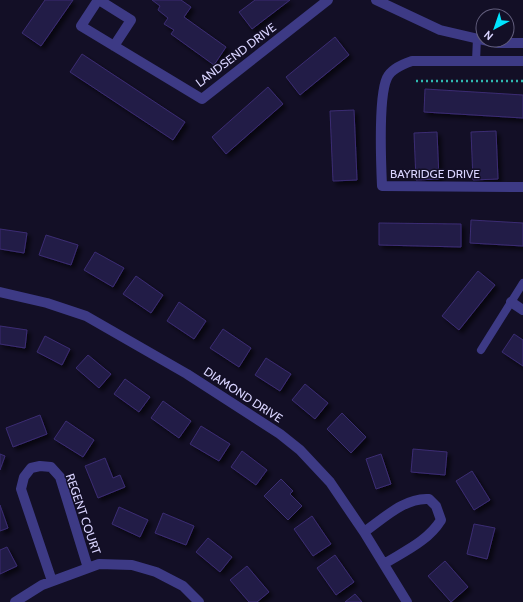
<svg xmlns="http://www.w3.org/2000/svg" width="523" height="602" font-family="Cabin,sans-serif">
  <style>
    .building { fill: #241b47; stroke: #3b2d73; filter: url(#shadow) }
    .lines { fill: none; stroke-linecap: round; stroke-linejoin: round }
    .path { stroke: #2fb8b0; stroke-width: 2.5; stroke-dasharray: 2 3; stroke-linecap: butt }
    .lane { stroke: #3d3a85; stroke-width: 8 }
    .street { stroke: #3d3a85; stroke-width: 10 }
    .labels { text-anchor: middle; stroke-width: 3; stroke-linejoin: round; paint-order: stroke }
    .street-label { font-size: 12px; fill: #d9d4ff; stroke: #130f26 }
  </style>
  <defs>
    <filter id="shadow"><feDropShadow dx="3.5" dy="3.5" stdDeviation="2" flood-color="#0009"/></filter>
  </defs>
  <rect width="100%" height="100%" fill="#130f26"/>
  <path class="building" d="M 45,0 L 73,0 L 41,46 L 22,33 Z
    M 152,0 L 181,0 L 191,7 L 184,17 L 226,47 L 214,65 L 171,34 L 174,30 L 164,24 L 168,18 L 158,10 L 160,6 Z
    M 255,0 L 290,0 L 252,29 L 239,12 Z
    M 335,37 L 349,55 L 300,95 L 286,77 Z
    M 82,54 L 185,122 L 173,140 L 70,72 Z
    M 268,87 L 283,104 L 226,154 L 212,137 Z
    M 425,89 L 523,95 L 523,118 L 424,112 Z
    M 354,110 L 357,180 L 333,181 L 330,111 Z
    M 496,131 L 498,179 L 473,180 L 471,132 Z
    M 437,132 L 439,179 L 416,180 L 414,133 Z
    M 471,220 L 523,223 L 523,246 L 470,243 Z
    M 379,223 L 461,224 L 461,247 L 379,245 Z
    M 0,229 L 27,233 L 24,253 L 0,249 Z
    M 46,235 L 78,245 L 71,265 L 39,255 Z
    M 95,252 L 124,268 L 113,287 L 84,270 Z
    M 478,271 L 495,285 L 459,330 L 442,316 Z
    M 136,276 L 163,295 L 151,313 L 123,294 Z
    M 179,302 L 206,321 L 194,339 L 167,321 Z
    M 0,326 L 27,330 L 25,348 L 0,344 Z
    M 223,329 L 251,348 L 239,367 L 210,348 Z
    M 514,334 L 523,340 L 523,366 L 502,352 Z
    M 45,336 L 70,349 L 62,365 L 37,352 Z
    M 88,355 L 111,374 L 99,388 L 76,368 Z
    M 266,358 L 291,374 L 280,391 L 255,375 Z
    M 125,379 L 150,397 L 139,412 L 114,394 Z
    M 305,384 L 328,403 L 315,419 L 292,400 Z
    M 163,401 L 191,421 L 179,438 L 151,418 Z
    M 342,413 L 366,437 L 351,453 L 327,429 Z
    M 40,415 L 47,434 L 13,447 L 6,428 Z
    M 66,421 L 94,440 L 83,457 L 54,439 Z
    M 201,426 L 230,444 L 219,461 L 190,444 Z
    M 413,449 L 447,452 L 445,475 L 411,472 Z
    M 242,451 L 267,470 L 256,485 L 231,467 Z
    M 0,454 L 5,456 L 0,470 Z
    M 381,454 L 391,484 L 376,489 L 366,459 Z
    M 105,458 L 113,478 L 120,475 L 125,487 L 98,498 L 85,466 Z
    M 472,471 L 490,500 L 474,510 L 456,481 Z
    M 281,479 L 293,491 L 290,494 L 302,506 L 288,520 L 264,496 Z
    M 0,505 L 8,528 L 0,531 Z
    M 119,507 L 148,520 L 140,537 L 112,524 Z
    M 163,513 L 194,526 L 186,545 L 155,533 Z
    M 312,516 L 331,544 L 313,556 L 294,529 Z
    M 474,524 L 495,528 L 487,559 L 467,554 Z
    M 208,538 L 232,557 L 220,572 L 196,552 Z
    M 7,547 L 17,566 L 0,574 L 0,550 Z
    M 335,555 L 354,582 L 336,595 L 317,568 Z
    M 445,561 L 468,587 L 451,602 L 428,576 Z
    M 247,566 L 269,592 L 257,602 L 249,602 L 230,580 Z
    M 355,594 L 362,602 L 345,602 Z"/>
  <g class="lines">
    <path class="path" d="M 416,81 L 523,81"/>
    <path class="lane" d="M 476,61 L 477,38
      M 481,350 L 523,283"/>
    <path class="street" d="M 98,0 L 81,26 L 202,99 L 328,0
      M 99,0 L 131,20 L 114,46
      M 376,0 L 440,30 L 483,40
      M 484,40 L 499,43 L 523,43
      M 523,61 L 412,61 C 403,64 391,69 387,78 C 378,97 381,163 382,186 L 523,187
      M 0,292 L 47,303 L 86,316 L 187,374 L 280,434 L 300,450 L 330,482 L 364,532 L 407,602
      M 511,302 L 523,310
      M 364,532 C 383,519 405,497 429,499 L 436,506 L 441,520 C 428,541 405,551 384,564
      M 52,581 L 21,489 L 24,477 L 31,468 L 40,466 L 51,467 L 60,477 L 88,568
      M 15,602 L 42,585 L 99,564 L 132,565 L 156,572 L 183,586 L 199,602"/>
  </g>
  <g class="labels">
    <g class="street-label">
      <text transform="translate(236 55) rotate(-37)" y="4">LANDSEND DRIVE</text>
      <text x="435" y="178">BAYRIDGE DRIVE</text>
      <text transform="translate(243 395) rotate(33)" y="4">DIAMOND DRIVE</text>
      <text transform="translate(83 514) rotate(71)" y="4">REGENT COURT</text>
    </g>
  </g>
  <g transform="translate(495 28) rotate(220)"><circle r="19" fill="#130f26" stroke="#625e7d"/>
  <path d="M0-3L7 15L0 10L-7 15Z" fill="#00e5ff"/>
  <text y="-6" font-size="11" font-weight="bold" text-anchor="middle" fill="#d9d4ff">N</text>
  </g>
</svg>
